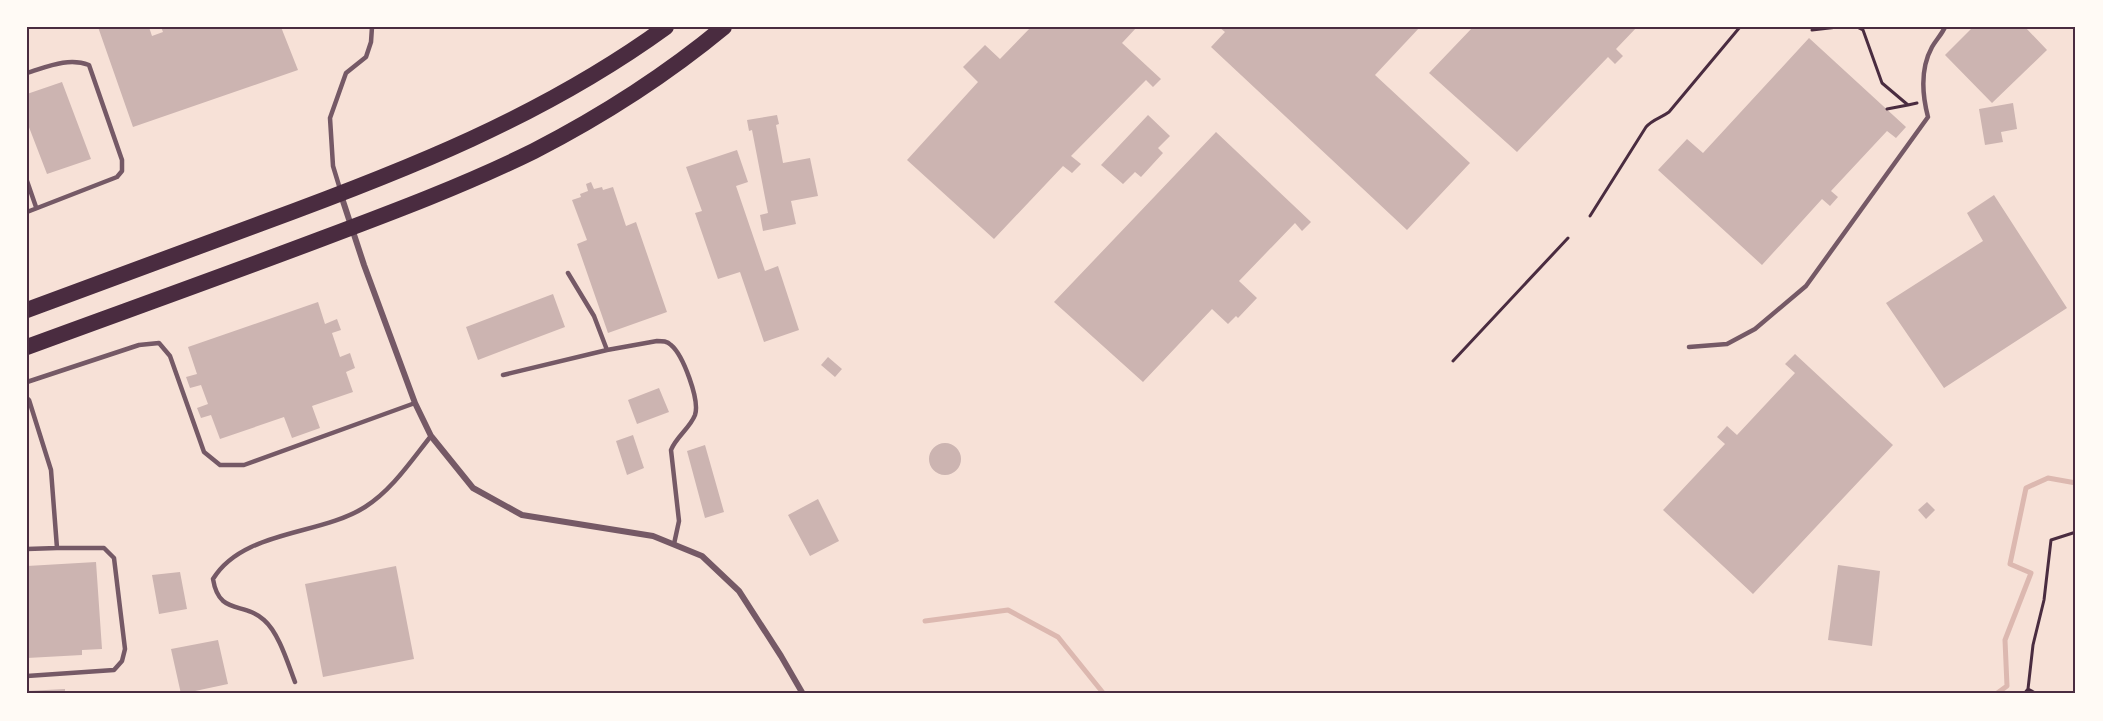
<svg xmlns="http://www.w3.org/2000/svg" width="2103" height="721" font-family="'Playfair Display',serif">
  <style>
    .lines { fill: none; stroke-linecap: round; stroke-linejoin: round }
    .stream { stroke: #dcb8b0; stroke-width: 5 }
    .building { fill: #ccb4b1 }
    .path { stroke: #4a2c40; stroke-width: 3 }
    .service { stroke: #755966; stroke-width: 4.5 }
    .minor { stroke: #755966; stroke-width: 6 }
    .trunk { stroke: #4a2c40; stroke-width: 16 }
    .neatline { fill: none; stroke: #4a2c40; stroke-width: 2 }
  </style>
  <rect width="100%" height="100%" fill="#f7e1d7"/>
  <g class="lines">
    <path class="stream" d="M 925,621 L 1008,610 L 1058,637 L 1104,694
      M 1996,694 L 2007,686 L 2005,640 L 2031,573 L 2010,564 L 2026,488 L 2048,478 L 2076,483"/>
  </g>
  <path class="building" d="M 98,27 L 149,27 L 152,36 L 163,32 L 161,27 L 281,27 L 298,70 L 133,127 Z
    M 1031,27 L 1137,27 L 1122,43 L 1161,79 L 1153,87 L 1146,80 L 1071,156 L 1081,164 L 1072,173 L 1063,166 L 994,239 L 907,160 L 978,82 L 963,67 L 985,45 L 1000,59 Z
    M 1219,27 L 1420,27 L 1375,75 L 1470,163 L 1407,230 L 1211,47 L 1225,32 Z
    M 1473,27 L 1637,27 L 1616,49 L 1623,56 L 1615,64 L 1608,57 L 1517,152 L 1429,73 Z
    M 1973,27 L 2025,27 L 2047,50 L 1992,103 L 1945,55 Z
    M 1809,38 L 1906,127 L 1896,138 L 1887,131 L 1831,191 L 1838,197 L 1830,206 L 1822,199 L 1762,265 L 1658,170 L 1687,139 L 1703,153 Z
    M 62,82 L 91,159 L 47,174 L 27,122 L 27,94 Z
    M 2013,103 L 2017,129 L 2001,132 L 2003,142 L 1985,145 L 1979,109 Z
    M 777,115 L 779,124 L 776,125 L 783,163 L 810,158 L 818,196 L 791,201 L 796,224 L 763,231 L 760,215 L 768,213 L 752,130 L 749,131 L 747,120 Z
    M 1148,115 L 1170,136 L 1158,148 L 1163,153 L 1141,177 L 1135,172 L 1123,184 L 1101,165 Z
    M 1216,132 L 1311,222 L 1302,231 L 1295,223 L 1239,281 L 1257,298 L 1238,318 L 1236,316 L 1228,324 L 1212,309 L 1143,382 L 1054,302 Z
    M 737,150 L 748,182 L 736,186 L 765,271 L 778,266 L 799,330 L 764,342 L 740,272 L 718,279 L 695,213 L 702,211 L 686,167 Z
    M 591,182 L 594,189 L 602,187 L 603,190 L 613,187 L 626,226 L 636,222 L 667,312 L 608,333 L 577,244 L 587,240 L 572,200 L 581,197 L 580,194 L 588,191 L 586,184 Z
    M 1994,195 L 2067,308 L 1944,388 L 1886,303 L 1983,241 L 1967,213 Z
    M 553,294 L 565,327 L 478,360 L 466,327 Z
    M 318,302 L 325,324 L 337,319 L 341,330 L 332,333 L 340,357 L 350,353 L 355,368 L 346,372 L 353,392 L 312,406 L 320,428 L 292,438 L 284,417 L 220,439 L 211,415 L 201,418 L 197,408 L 208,404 L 201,385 L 190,388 L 186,377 L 197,374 L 188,347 Z
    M 1795,354 L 1893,445 L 1753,594 L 1663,510 L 1725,444 L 1717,437 L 1727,426 L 1737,435 L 1795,373 L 1785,364 Z
    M 828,357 L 842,369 L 835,377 L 821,365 Z
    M 659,388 L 669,412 L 637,424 L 628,400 Z
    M 633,435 L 644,468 L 627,475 L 616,441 Z
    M929 459a16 16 0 1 1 32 0a16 16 0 1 1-32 0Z
    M 705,445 L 724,512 L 705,518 L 687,451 Z
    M 818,499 L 839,541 L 810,556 L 788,515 Z
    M 1927,502 L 1935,510 L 1926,519 L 1918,510 Z
    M 96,562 L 102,649 L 82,650 L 82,655 L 27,658 L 27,566 Z
    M 1838,565 L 1880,571 L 1872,646 L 1828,640 Z
    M 396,566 L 414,659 L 323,677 L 305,584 Z
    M 180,572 L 187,609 L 159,614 L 152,575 Z
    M 218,640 L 228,684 L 181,694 L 171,649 Z
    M 65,689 L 65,694 L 27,694 L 27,691 Z"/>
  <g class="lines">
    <path class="path" d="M 1857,27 L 1863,30 L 1882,83 L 1908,105 L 1917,103
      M 1812,30 L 1838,27
      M 1887,109 L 1908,105
      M 1590,216 L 1646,127 C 1653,119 1661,118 1669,112 L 1740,27
      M 1453,361 L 1568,238
      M 2028,689 L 2037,694
      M 2024,694 L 2028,689 L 2033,645 L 2044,600 L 2051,540 L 2076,532"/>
    <path class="service" d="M 27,73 C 47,67 68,57 89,65 L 122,160 L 122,171 L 117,177 L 27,212
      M 27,181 L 36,207
      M 340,189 L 333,166 L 330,118 L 346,73 L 366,57 L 371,42 L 372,27
      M 568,273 L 594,316 L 607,350
      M 1689,347 L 1727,344 L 1755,329 L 1806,286 L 1928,117 C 1922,94 1920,69 1932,47 C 1936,40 1942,34 1945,27
      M 503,375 L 607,350 L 657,341 C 663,341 667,341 671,345 C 683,355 700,400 695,415 C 690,428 676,437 671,450 L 679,521 L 674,544
      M 27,382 L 139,345 L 159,343 L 170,356 L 204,452 L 220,465 L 244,465 L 415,403
      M 27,398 L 29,400 L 51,470 L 57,548 L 104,548 L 114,558 L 125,649 L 122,661 L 114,670 L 27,676
      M 27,549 L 57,548
      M 295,682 C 288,664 279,633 264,620 C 243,601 219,616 213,579 C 243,530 319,536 365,507 C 392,490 411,461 431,436"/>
    <path class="minor" d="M 341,195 L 364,265 L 415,403 L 431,436 L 473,488 L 522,515 L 653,536 L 702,556 L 739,591 L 781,656 L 803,694"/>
    <path class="trunk" d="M 27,310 C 105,281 183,252 262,223 C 404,171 542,117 666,27
      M 27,347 C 125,311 223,276 321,239 C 393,212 465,185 534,151 C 602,116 666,75 724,27"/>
  </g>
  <rect width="2103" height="721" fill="none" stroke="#fffaf5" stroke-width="57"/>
  <rect x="28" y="28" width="2046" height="664" class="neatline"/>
</svg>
